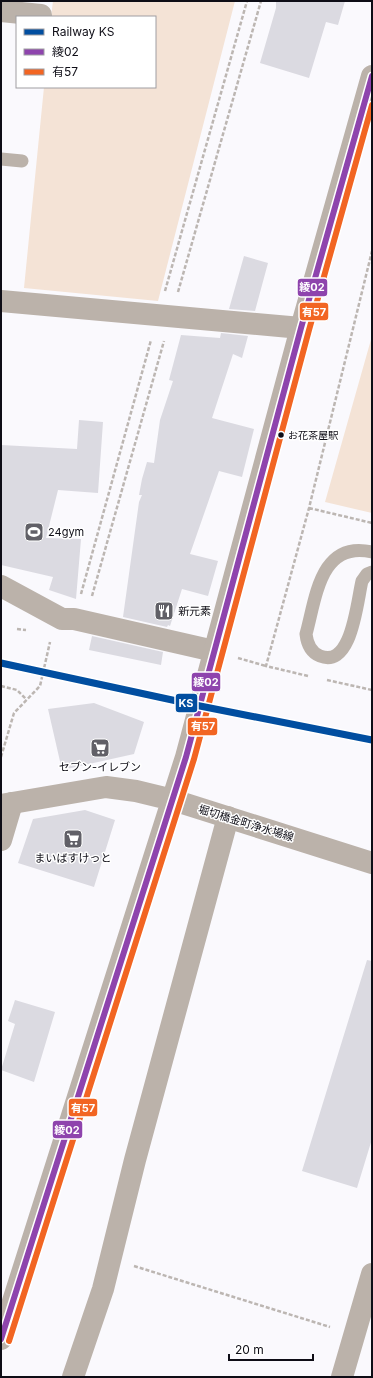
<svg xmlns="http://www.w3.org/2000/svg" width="373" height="1378" font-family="Inter,'Noto Sans JP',sans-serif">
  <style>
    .green { fill: #f4e3d6 }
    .building { fill: #dbdae1 }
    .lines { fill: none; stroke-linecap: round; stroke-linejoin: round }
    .path { stroke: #bcb6b2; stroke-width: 2.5; stroke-dasharray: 4 2; stroke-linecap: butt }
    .service { stroke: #bbb2aa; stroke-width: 13 }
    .minor { stroke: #bbb2aa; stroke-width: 22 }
    .tertiary { stroke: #bbb2aa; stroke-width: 22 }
    .bus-1-casing { stroke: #fff; stroke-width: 9 }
    .bus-2-casing { stroke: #fff; stroke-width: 9 }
    .bus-1 { stroke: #8e44ad; stroke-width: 6 }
    .bus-2 { stroke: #f26522; stroke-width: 6 }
    .rail-1-casing { stroke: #fff; stroke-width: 10 }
    .rail-1 { stroke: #014ea0; stroke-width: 7 }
    .bus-dot { fill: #0e0d16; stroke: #fff; stroke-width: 1.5 }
    .labels { text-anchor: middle; stroke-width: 3; stroke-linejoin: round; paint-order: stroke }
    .bus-label { font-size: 10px; fill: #0e0d16; stroke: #fff; text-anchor: start }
    .poi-label { font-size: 11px; fill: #0e0d16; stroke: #fff; text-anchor: start }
    .street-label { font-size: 11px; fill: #0e0d16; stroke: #fff }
    .line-badge { stroke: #fff; stroke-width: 1.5 }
    .badge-label { font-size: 11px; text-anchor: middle; font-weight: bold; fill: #fff }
  </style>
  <rect width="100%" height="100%" fill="#faf9fd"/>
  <path class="green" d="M 53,1 L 235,1 L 158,301 L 24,288 L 44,87 L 155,87 L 155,17 L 51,17 Z
    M 372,336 L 372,513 L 325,502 Z"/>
  <path class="building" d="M 276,1 L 345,1 L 338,25 L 326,22 L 309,78 L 260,63 L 276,8 Z
    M 244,256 L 268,263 L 255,311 L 229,309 Z
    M 221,333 L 248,336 L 242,358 L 233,354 L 212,418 L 254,429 L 242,477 L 219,471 L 190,554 L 218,561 L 208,596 L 182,589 L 170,626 L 168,625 L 167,627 L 123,617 L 139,502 L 142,495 L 139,495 L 142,479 L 147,462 L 154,463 L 160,420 L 173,381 L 169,380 L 181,335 L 220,338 Z
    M 79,420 L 103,422 L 98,493 L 58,490 L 46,538 L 81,539 L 76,599 L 49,590 L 53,577 L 1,565 L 1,445 L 77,449 Z
    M 92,636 L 163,652 L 161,665 L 89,650 Z
    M 94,703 L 144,722 L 134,754 L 62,770 L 48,709 Z
    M 85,810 L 115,820 L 94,887 L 18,863 L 33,819 Z
    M 367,960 L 372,961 L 372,1139 L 357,1188 L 302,1171 Z
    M 15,1000 L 55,1012 L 34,1082 L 1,1070 L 15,1024 L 8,1021 Z"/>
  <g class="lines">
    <path class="path" d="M 165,291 L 247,1
      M 178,292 L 261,1
      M 309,508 L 372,523
      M 81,594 L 151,340
      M 92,596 L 164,341
      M 17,629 L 26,630
      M 238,658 L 266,666
      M 308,676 L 266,666 L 309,508 L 372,251
      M 327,680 L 372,690
      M 1,686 L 17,690 L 26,699
      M 1,757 L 14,713 L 40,686 L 50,642
      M 134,1266 L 330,1327"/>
    <path class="service" d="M 1,159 L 22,161
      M 372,552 C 320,540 316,598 306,634 C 307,643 310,652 320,656 C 352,669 357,601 362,581 L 367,574 L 372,572"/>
    <path class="minor" d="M 1,11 L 41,15
      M 1,301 L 301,328
      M 1,586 L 62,619 L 74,619 L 214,651
      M 1,840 L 12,803
      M 73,1377 L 103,1289 L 135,1160 L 228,817
      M 342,1377 L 372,1274"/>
    <path class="tertiary" d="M 1,805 L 106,787 L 136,791 L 173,800 L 372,863
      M 1,1339 L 186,757 L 301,328 L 372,76"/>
    <defs>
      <path id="bus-1" d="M 1,1339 L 186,757 L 301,328 L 372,76"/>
      <path id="bus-2" d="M 9,1341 L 194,759 L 309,330 L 372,105"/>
    </defs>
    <use href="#bus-1" class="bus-1-casing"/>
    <use href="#bus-2" class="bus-2-casing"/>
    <use href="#bus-1" class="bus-1"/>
    <use href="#bus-2" class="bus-2"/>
    <defs>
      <path id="rail-1" d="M 1,663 L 200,706 L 372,740"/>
    </defs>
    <use href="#rail-1" class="rail-1-casing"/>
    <use href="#rail-1" class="rail-1"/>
  </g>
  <defs>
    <symbol id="stadium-square" viewBox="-11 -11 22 22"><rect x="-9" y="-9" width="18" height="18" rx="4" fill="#616067" stroke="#fff"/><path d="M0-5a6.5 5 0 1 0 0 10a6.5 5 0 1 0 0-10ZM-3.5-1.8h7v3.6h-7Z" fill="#fff"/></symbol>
    <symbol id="restaurant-square" viewBox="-11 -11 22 22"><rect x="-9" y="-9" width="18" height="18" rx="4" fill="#616067" stroke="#fff"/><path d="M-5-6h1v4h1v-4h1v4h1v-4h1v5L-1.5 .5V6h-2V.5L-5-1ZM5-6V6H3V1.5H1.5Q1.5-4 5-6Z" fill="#fff"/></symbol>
    <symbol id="supermarket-square" viewBox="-11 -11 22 22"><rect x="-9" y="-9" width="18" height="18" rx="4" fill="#616067" stroke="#fff"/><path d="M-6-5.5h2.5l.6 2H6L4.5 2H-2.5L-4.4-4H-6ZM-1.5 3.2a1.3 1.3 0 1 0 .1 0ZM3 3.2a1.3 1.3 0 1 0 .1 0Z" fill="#fff"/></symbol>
  </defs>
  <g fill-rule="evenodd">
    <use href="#stadium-square" x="23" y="521" width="22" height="22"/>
    <use href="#restaurant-square" x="153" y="600" width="22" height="22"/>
    <use href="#supermarket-square" x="89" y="737" width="22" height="22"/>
    <use href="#supermarket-square" x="62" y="828" width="22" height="22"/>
  </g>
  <circle class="bus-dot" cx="281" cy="435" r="3.5"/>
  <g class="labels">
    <g class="bus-label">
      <text x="288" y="439">お花茶屋駅</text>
    </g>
    <g class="poi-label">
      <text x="48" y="536">24gym</text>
      <text x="178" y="615">新元素</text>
      <text x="100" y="771" text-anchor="middle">セブン-イレブン</text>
      <text x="73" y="862" text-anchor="middle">まいばすけっと</text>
    </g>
    <g class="street-label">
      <text transform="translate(246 823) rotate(17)" y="4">堀切橋金町浄水場線</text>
    </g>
  </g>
  <g class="line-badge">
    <rect x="297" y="278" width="31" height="19" rx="4" fill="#8e44ad"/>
    <rect x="299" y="302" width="30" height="19" rx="4" fill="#f26522"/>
    <rect x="191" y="672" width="30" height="20" rx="4" fill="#8e44ad"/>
    <rect x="175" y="693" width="23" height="20" rx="4" fill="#014ea0"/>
    <rect x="187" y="717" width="31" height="19" rx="4" fill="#f26522"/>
    <rect x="68" y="1098" width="30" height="19" rx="4" fill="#f26522"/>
    <rect x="52" y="1120" width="31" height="19" rx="4" fill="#8e44ad"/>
  </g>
  <g class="badge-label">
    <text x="312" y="291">綾02</text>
    <text x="314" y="316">有57</text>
    <text x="206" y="686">綾02</text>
    <text x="186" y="707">KS</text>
    <text x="203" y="730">有57</text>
    <text x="83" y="1112">有57</text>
    <text x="67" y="1134">綾02</text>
  </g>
  <rect width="373" height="1378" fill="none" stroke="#0e0d16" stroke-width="4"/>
  <rect x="16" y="16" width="140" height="72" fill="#ffffff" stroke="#9f9ea2"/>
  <rect x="24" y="29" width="20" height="6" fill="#014ea0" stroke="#9f9ea2"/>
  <text x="52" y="36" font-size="12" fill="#0e0d16">Railway KS</text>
  <rect x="24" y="49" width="20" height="6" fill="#8e44ad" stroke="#9f9ea2"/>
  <text x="52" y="56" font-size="12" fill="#0e0d16">綾02</text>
  <rect x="24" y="69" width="20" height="6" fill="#f26522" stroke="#9f9ea2"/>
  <text x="52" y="76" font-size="12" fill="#0e0d16">有57</text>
  <path d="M229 1354v6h84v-6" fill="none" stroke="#0e0d16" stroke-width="2"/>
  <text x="235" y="1354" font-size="12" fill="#0e0d16" stroke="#ffffff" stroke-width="3" paint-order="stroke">20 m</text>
</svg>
